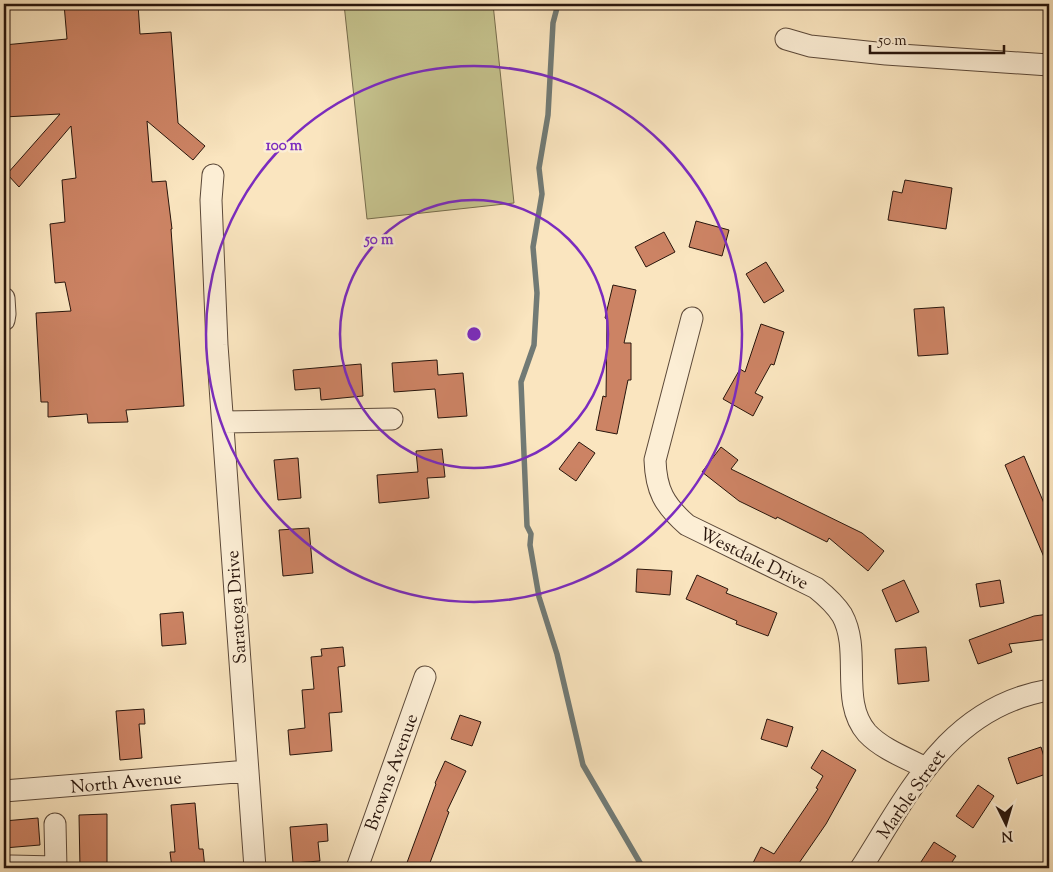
<svg xmlns="http://www.w3.org/2000/svg" width="1053" height="872" font-family="'Sorts Mill Goudy',serif">
  <style>
    .green { fill: #c5c28d; stroke: #766c4c }
    .lines { fill: none; stroke-linecap: round; stroke-linejoin: round }
    .stream { stroke: #717a75; stroke-width: 5.5 }
    .building { fill: #cc8364; stroke: #28150c }
    .minor-casing { stroke: #5c4939; stroke-width: 23 }
    .minor { stroke: #fceed5; stroke-width: 21 }
    .ring { fill: none; stroke: #7b2cbf; stroke-width: 2.5 }
    .labels { text-anchor: middle; stroke-width: 5; stroke-linejoin: round; paint-order: stroke }
    .street-label { font-size: 18px; fill: #28150c; stroke: #fceed5 }
    .centre { fill: #7b2cbf; stroke: #fceed5; stroke-width: 2.5 }
    .ring-label { font-size: 15px; text-anchor: middle; font-weight: bold; fill: #7b2cbf; stroke: #fceed5; stroke-width: 5; stroke-linejoin: round; paint-order: stroke }
  </style>
  <rect width="100%" height="100%" fill="#fae5bf"/>
  <filter id="stains"><feTurbulence type="fractalNoise" baseFrequency=".004" numOctaves="4"/><feColorMatrix values="0 0 0 0 .2 0 0 0 0 .09 0 0 0 0 .02 0 0 0 .5 -.17"/></filter>
  <radialGradient id="worn" r=".72"><stop offset=".6" stop-color="#630" stop-opacity="0"/><stop offset="1" stop-color="#630" stop-opacity=".3"/></radialGradient>
  <path class="green" d="M 344,4 L 493,4 L 514,203 L 367,219 Z"/>
  <g class="lines">
    <path class="stream" d="M 558,4 L 553,23 L 548,115 L 539,168 L 542,194 L 533,247 L 537,293 L 534,345 L 521,382 L 527,526 L 531,534 L 530,545 L 539,597 L 557,654 L 583,765 L 643,868"/>
  </g>
  <path class="building" d="M 64,4 L 138,4 L 140,34 L 171,32 L 178,123 L 205,146 L 193,160 L 147,121 L 152,182 L 166,181 L 172,229 L 171,229 L 184,406 L 126,410 L 128,422 L 88,423 L 87,414 L 48,417 L 48,402 L 41,402 L 36,313 L 71,311 L 65,282 L 55,283 L 50,224 L 65,222 L 62,180 L 76,178 L 71,126 L 19,187 L 7,174 L 60,114 L 4,117 L 4,45 L 67,39 Z
    M 905,180 L 952,188 L 946,229 L 888,220 L 893,191 L 902,193 Z
    M 696,221 L 729,230 L 722,256 L 689,247 Z
    M 664,232 L 675,252 L 646,267 L 635,247 Z
    M 766,262 L 784,291 L 764,303 L 746,274 Z
    M 613,285 L 636,290 L 624,343 L 631,343 L 631,380 L 628,380 L 617,434 L 596,430 L 603,396 L 606,397 L 607,319 L 605,318 Z
    M 944,307 L 948,354 L 918,356 L 914,309 Z
    M 761,324 L 784,332 L 774,365 L 771,364 L 755,393 L 763,397 L 753,416 L 723,399 L 740,369 L 745,372 Z
    M 437,360 L 438,375 L 463,373 L 467,416 L 438,418 L 435,389 L 394,392 L 392,363 Z
    M 361,364 L 363,396 L 321,400 L 320,388 L 295,390 L 293,370 Z
    M 579,442 L 595,453 L 576,481 L 559,469 Z
    M 721,447 L 738,460 L 731,469 L 862,533 L 884,551 L 868,571 L 829,538 L 827,542 L 777,517 L 776,519 L 739,501 L 702,472 Z
    M 442,449 L 445,477 L 427,478 L 429,498 L 379,503 L 377,475 L 418,472 L 416,451 Z
    M 1024,456 L 1049,515 L 1049,569 L 1005,465 Z
    M 298,458 L 301,498 L 278,500 L 274,460 Z
    M 309,528 L 313,573 L 283,576 L 279,530 Z
    M 637,569 L 672,571 L 670,595 L 636,592 Z
    M 697,575 L 728,589 L 726,593 L 777,613 L 768,636 L 736,624 L 737,621 L 686,599 Z
    M 904,580 L 919,612 L 896,622 L 882,590 Z
    M 1000,580 L 1004,603 L 980,607 L 976,584 Z
    M 183,612 L 186,644 L 162,646 L 160,614 Z
    M 1049,614 L 1049,639 L 1009,644 L 1012,652 L 978,664 L 969,640 L 1034,616 Z
    M 343,647 L 345,666 L 338,667 L 342,712 L 329,713 L 332,751 L 290,755 L 288,730 L 305,728 L 302,690 L 314,689 L 311,657 L 322,656 L 321,649 Z
    M 926,647 L 929,681 L 898,684 L 895,649 Z
    M 144,709 L 145,724 L 139,724 L 142,758 L 120,760 L 116,711 Z
    M 460,715 L 481,722 L 472,746 L 451,739 Z
    M 767,719 L 793,727 L 787,747 L 761,739 Z
    M 1041,747 L 1049,773 L 1017,784 L 1008,758 Z
    M 822,750 L 856,770 L 826,824 L 797,866 L 802,868 L 762,868 L 753,863 L 761,847 L 774,854 L 818,789 L 816,788 L 823,776 L 811,768 Z
    M 445,761 L 466,771 L 447,811 L 449,812 L 428,868 L 405,868 L 436,784 L 435,783 Z
    M 978,785 L 994,796 L 973,828 L 956,816 Z
    M 195,803 L 199,849 L 203,849 L 205,868 L 172,868 L 170,852 L 175,852 L 171,805 Z
    M 107,814 L 107,868 L 80,868 L 79,815 Z
    M 38,818 L 40,845 L 4,848 L 4,821 Z
    M 327,824 L 328,841 L 318,842 L 320,861 L 293,863 L 290,827 Z
    M 934,842 L 956,856 L 948,868 L 917,868 Z"/>
  <g class="lines">
    <defs>
      <path id="minor" d="M 786,39 L 810,46 L 886,54 L 1049,65
        M 213,175 L 211,200 L 217,345 L 255,868
        M 4,298 L 5,314 L 4,320
        M 692,318 L 655,460 C 656,490 664,505 687,525 L 816,588 C 826,596 835,604 842,615 C 862,651 839,701 867,733 C 882,749 906,758 926,768
        M 223,422 L 392,419
        M 4,791 L 248,771
        M 55,824 L 56,868
        M 7,868 L 11,866 L 56,867
        M 357,868 L 425,677
        M 861,868 C 910,791 949,707 1049,690"/>
    </defs>
    <use href="#minor" class="minor-casing"/>
    <use href="#minor" class="minor"/>
  </g>
  <g class="ring">
    <circle cx="474" cy="334" r="134"/>
    <circle cx="474" cy="334" r="268"/>
  </g>
  <g class="labels">
    <g class="street-label">
      <text transform="translate(754 558) rotate(26)" y="6">Westdale Drive</text>
      <text transform="translate(236 607) rotate(-94)" y="6">Saratoga Drive</text>
      <text transform="translate(391 772) rotate(-70)" y="6">Browns Avenue</text>
      <text transform="translate(126 782) rotate(-5)" y="6">North Avenue</text>
      <text transform="translate(911 794) rotate(-55)" y="6">Marble Street</text>
    </g>
  </g>
  <circle cx="474" cy="334" r="8" class="centre"/>
  <g class="ring-label">
    <text x="284" y="150">100 m</text>
    <text x="379" y="244">50 m</text>
  </g>
  <rect width="1053" height="872" fill="none" stroke="#fae5bf" stroke-width="20"/>
  <rect x="5" y="5" width="1043" height="862" fill="none" stroke="#28150c" stroke-width="2.5"/>
  <rect x="10" y="10" width="1033" height="852" fill="none" stroke="#28150c"/>
  <g transform="translate(1006 824) rotate(175)" stroke="#fceed5" stroke-width="4" paint-order="stroke">
  <path d="M0-4L9 19L0 12L-9 19Z" fill="#28150c"/>
  <text y="-8" font-size="14" font-weight="bold" text-anchor="middle" fill="#28150c">N</text>
  </g>
  <path d="M870 45v8h134v-8" fill="none" stroke="#28150c" stroke-width="2.5"/>
  <text x="878" y="45" font-size="15" fill="#28150c" stroke="#fceed5" stroke-width="4" paint-order="stroke">50 m</text>
  <rect width="100%" height="100%" filter="url(#stains)"/>
  <rect width="100%" height="100%" fill="url(#worn)"/>
</svg>
